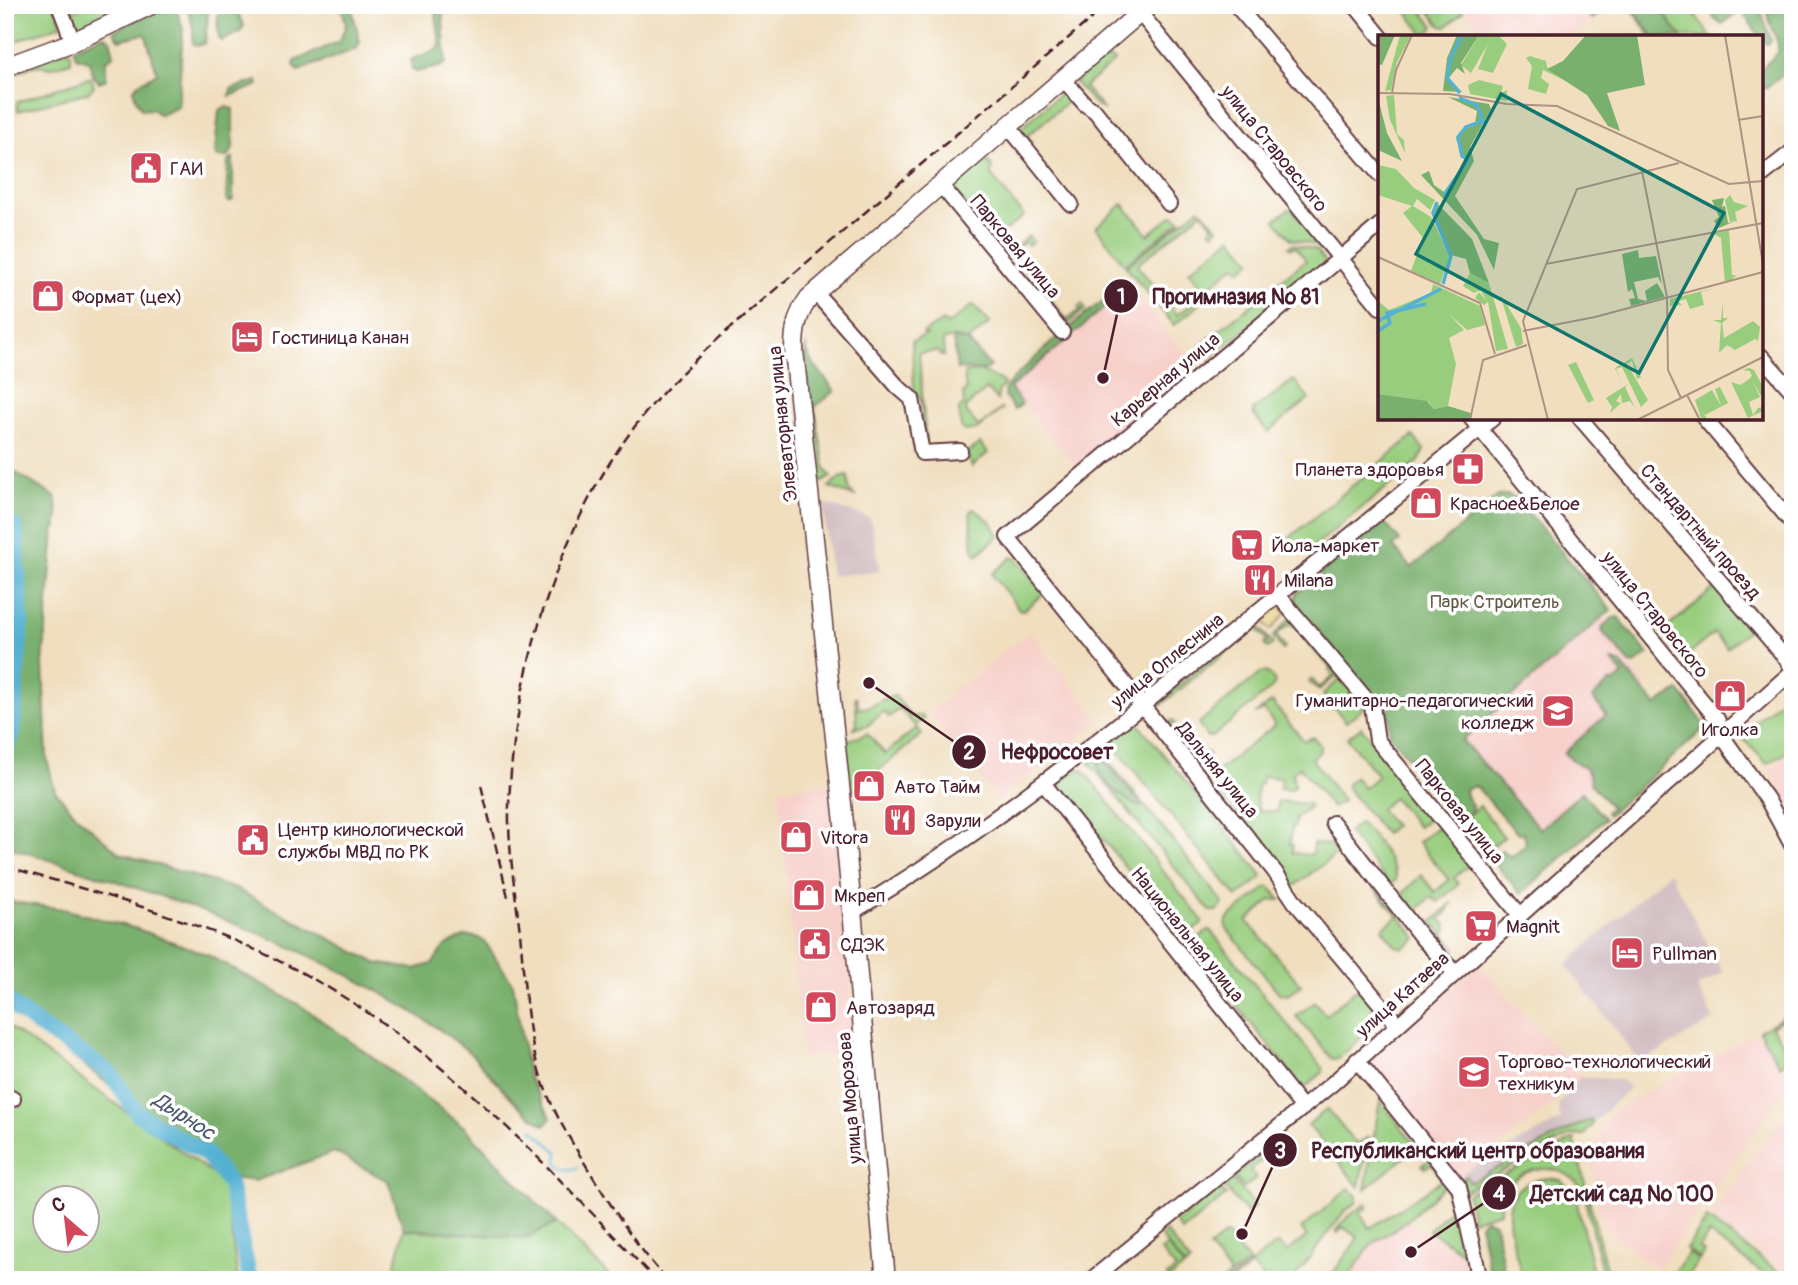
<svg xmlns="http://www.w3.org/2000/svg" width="1798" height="1285" font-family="Pangolin,sans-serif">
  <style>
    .built { fill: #f7d0ca }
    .industrial { fill: #d2bec2 }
    .green { fill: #98cd7e; stroke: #717654; stroke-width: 2; fill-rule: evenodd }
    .forest { fill: #7ab06d; stroke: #62684c; stroke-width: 2 }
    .sand { fill: #eeda9e; stroke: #9c7c64; stroke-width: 2 }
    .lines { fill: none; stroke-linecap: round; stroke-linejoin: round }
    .stream { stroke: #55b1d3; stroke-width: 2.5 }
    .river { stroke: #55b1d3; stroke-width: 16 }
    .minor-casing { stroke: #633c41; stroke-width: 18 }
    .major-casing { stroke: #633c41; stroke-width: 21 }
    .minor { stroke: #fff; stroke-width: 14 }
    .major { stroke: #fff; stroke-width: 18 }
    .rail { stroke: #4a1f2b; stroke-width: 2.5; stroke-dasharray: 10 5; stroke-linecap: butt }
    .labels { text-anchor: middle; stroke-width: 7; stroke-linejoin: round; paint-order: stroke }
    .street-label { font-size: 19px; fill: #4a1f2b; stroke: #fff }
    .poi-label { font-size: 19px; fill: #4a1f2b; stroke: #fff; text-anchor: start }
    .park-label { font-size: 19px; fill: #655c48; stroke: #fff }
    .water-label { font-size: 21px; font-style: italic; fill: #4e596e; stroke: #fff }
    .inset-river { fill: none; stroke: #55b1d3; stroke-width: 3.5 }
    .inset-road { fill: none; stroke: #ae9283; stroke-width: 2 }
    .view { fill: #0f766e; fill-opacity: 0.15; stroke: #0f766e; stroke-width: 3.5 }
    .inset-edge { fill: none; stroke: #4a1f2b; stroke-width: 3.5 }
    .leader { fill: none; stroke: #4a1f2b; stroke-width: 2.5 }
    .callout-dot { fill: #4a1f2b; stroke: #fff; stroke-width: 2.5 }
    .mark-label { font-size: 21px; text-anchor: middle; font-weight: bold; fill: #fff }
    .callout-label { font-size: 21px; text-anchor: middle; font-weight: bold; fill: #4a1f2b; stroke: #fff; stroke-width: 7; stroke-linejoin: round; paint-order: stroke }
  </style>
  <rect width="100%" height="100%" fill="#fff"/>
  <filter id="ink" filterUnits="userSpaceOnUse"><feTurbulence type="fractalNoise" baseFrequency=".0143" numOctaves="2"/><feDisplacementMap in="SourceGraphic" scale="14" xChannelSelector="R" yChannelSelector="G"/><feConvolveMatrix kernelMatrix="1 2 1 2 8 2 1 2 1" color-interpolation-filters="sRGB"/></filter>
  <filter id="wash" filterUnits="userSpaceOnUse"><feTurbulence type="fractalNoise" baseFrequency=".00686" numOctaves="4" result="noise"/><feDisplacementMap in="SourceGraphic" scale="28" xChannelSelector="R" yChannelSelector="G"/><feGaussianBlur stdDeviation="1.57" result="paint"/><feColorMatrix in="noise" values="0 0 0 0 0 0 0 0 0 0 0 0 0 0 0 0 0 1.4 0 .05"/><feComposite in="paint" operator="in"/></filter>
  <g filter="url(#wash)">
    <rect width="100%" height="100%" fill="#f0debe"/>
    <path class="built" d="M 1461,5 L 1581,5 L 1592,19 L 1569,37 L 1486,37 Z
      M 1130,286 L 1196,367 L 1077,467 L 1009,388 Z
      M 1605,616 L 1636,655 L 1628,664 L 1647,687 L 1594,735 L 1617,761 L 1541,830 L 1463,740 Z
      M 1030,632 L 1100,721 L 998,801 L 928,712 Z
      M 1793,754 L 1793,810 L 1769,769 Z
      M 830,784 L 857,1053 L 802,1057 L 779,789 Z
      M 1479,965 L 1583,1078 L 1460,1179 L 1365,1066 Z
      M 1759,1032 L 1790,1082 L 1657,1270 L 1603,1226 L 1590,1153 L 1612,1111 Z
      M 1793,1103 L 1793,1277 L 1709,1216 Z
      M 1408,1220 L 1469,1261 L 1473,1280 L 1346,1280 L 1372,1244 Z"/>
    <path class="industrial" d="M 823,503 L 870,518 L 880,571 L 831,576 Z
      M 1669,872 L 1723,973 L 1697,987 L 1714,1020 L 1640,1062 L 1566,965 Z
      M 1580,1077 L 1621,1080 L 1630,1087 L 1596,1121 L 1576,1129 L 1469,1186 L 1462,1173 L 1561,1120 L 1558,1105 Z"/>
    <path class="green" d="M 5,5 L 56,5 L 61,25 L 5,45 Z
      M 86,5 L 123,5 L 76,27 L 70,13 Z
      M 1401,5 L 1417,5 L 1434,26 L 1428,34 L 1423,33 Z
      M 1424,5 L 1461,5 L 1463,12 L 1446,27 L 1441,26 Z
      M 1629,5 L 1688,5 L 1711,37 L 1651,37 Z
      M 68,49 L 71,54 L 71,62 L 49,68 C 36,61 15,73 5,83 L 5,74 Z
      M 1110,58 L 1115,61 L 1084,87 L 1103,109 L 1097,107 L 1074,82 L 1097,62 Z
      M 88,78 L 91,78 L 94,86 L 89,92 L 18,111 L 17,102 Z
      M 1064,90 L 1073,97 L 1027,136 L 1032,142 L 1030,143 L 1020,131 L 1021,128 Z
      M 986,160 L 992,166 L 991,175 L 1024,216 L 994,239 L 953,189 Z
      M 1123,204 L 1148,235 L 1173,215 L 1181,220 L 1125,265 L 1096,227 Z
      M 1199,208 L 1218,228 L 1213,233 L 1210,229 L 1213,226 L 1202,212 L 1137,265 L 1177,315 L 1192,304 L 1189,300 L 1193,297 L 1199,305 L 1174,325 L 1126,267 Z
      M 1289,209 L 1292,209 L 1332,258 L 1331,260 L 1320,246 L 1291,239 L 1275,220 Z
      M 1028,236 L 1033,242 L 1028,245 L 1025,242 L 1012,252 L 1067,320 L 1080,310 L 1078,307 L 1082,304 L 1085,309 L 1069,323 L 1010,252 Z
      M 1232,237 L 1252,261 L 1241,270 L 1235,265 L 1205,290 L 1189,271 Z
      M 1292,244 L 1316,250 L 1326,263 L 1210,358 L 1200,346 L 1306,260 L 1295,246 L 1291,249 L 1289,247 Z
      M 973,305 L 990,323 L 968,341 L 958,338 L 943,340 L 944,356 L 940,356 L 939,351 L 919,353 L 926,442 L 923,439 L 921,399 L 914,391 L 912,341 L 927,335 L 923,333 L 943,321 L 947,325 Z
      M 981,371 L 1003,382 L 1004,385 L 999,390 L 997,400 L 987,389 L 966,407 L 966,412 L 979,427 L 1003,408 L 978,429 L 964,431 L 961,427 L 959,409 L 964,404 L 963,393 L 966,391 L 964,373 Z
      M 1294,380 L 1309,399 L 1268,432 L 1253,414 L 1253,410 Z
      M 815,409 L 825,468 L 831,477 L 822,482 L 820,480 L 811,410 Z
      M 1413,436 L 1424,450 L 1419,461 L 1314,547 L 1300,543 L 1288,552 L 1282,544 Z
      M 980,443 L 988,453 L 972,467 L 967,454 Z
      M 848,476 L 849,490 L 856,497 L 829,487 L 840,478 Z
      M 975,509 L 992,523 L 999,536 L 977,555 L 973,550 L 970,511 Z
      M 1012,557 L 1016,558 L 1044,593 L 1024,610 L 1020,610 L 993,576 L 993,573 Z
      M 1716,587 L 1750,628 L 1727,648 L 1714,633 L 1683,659 L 1662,632 Z
      M 1291,617 L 1339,674 L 1319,690 L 1309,682 L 1312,679 L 1319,688 L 1334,676 L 1329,670 L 1331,668 L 1308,644 L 1310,642 L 1299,628 L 1297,630 L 1291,623 L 1276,635 L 1285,648 L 1283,650 L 1273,637 Z
      M 1254,624 L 1257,624 L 1273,644 L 1267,648 L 1264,644 L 1268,641 L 1256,628 L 1157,708 L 1168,723 L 1172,720 L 1175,723 L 1168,727 L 1152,707 Z
      M 1785,664 L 1786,667 L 1737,711 L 1733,710 Z
      M 1262,672 L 1268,673 L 1275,682 L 1273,687 L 1212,737 L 1207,737 L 1199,725 L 1200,722 Z
      M 1343,677 L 1365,707 L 1346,722 L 1323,694 Z
      M 1786,695 L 1793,701 L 1793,749 L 1767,764 L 1742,737 L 1744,732 Z
      M 895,696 L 911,716 L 922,716 L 924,719 L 915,726 L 900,708 L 889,717 L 884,711 L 867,726 L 854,728 L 857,724 L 855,697 L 857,697 L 859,709 C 875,707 880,698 895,696 Z
      M 1272,702 L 1304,741 L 1313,737 L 1320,745 L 1320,751 L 1312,759 L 1343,801 L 1332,808 L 1300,767 L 1292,774 L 1295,786 L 1290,790 L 1280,789 L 1281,778 L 1262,776 L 1261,784 L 1258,784 L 1256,801 L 1258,802 L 1258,810 L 1277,812 L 1278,801 L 1307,804 L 1310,806 L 1296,818 L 1295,826 L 1292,826 L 1290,844 L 1293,845 L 1292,853 L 1312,855 L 1313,844 L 1340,845 L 1342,850 L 1294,886 L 1178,741 L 1186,736 L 1203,755 L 1207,752 L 1209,754 L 1205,758 L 1216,772 L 1275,725 L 1264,710 L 1255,714 Z
      M 1134,722 L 1137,722 L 1262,875 L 1261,878 L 1237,897 L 1111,742 Z
      M 1361,727 L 1431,813 L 1431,817 L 1418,827 L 1394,798 L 1380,809 L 1394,826 L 1385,834 L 1347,788 L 1347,784 L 1355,777 L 1364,788 L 1378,776 L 1347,738 Z
      M 917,728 L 922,734 L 856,789 L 851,790 L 845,744 L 847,740 L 859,737 L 867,733 L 885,754 Z
      M 1101,752 L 1223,902 L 1222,906 L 1216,911 L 1210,911 L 1090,764 L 1091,758 Z
      M 1077,769 L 1083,770 L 1202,920 L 1202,924 L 1185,937 L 1181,936 L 1061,787 L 1060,782 Z
      M 1480,806 L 1504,837 L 1486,851 L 1462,823 L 1461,820 Z
      M 1359,823 C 1371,831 1396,865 1396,880 L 1390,885 L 1348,832 Z
      M 1440,825 L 1475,868 L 1474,870 L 1469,865 L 1454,878 L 1458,883 L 1457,886 L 1438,902 L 1431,897 L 1417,910 L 1421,916 L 1418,917 L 1403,898 L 1404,892 L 1421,875 L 1435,892 L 1449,880 L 1418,842 Z
      M 1352,857 L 1417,938 L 1403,948 L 1396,946 L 1382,929 L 1398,916 L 1358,869 L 1352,871 L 1345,863 Z
      M 1267,887 L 1270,887 L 1281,900 L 1271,900 L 1247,921 L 1301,985 L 1288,995 L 1279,993 L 1226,928 L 1227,919 Z
      M 1453,902 L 1447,909 L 1448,911 L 1440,919 L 1446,925 L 1447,930 L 1444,933 L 1457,950 L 1432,922 Z
      M 1428,920 L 1428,924 L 1444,941 L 1436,947 L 1419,928 Z
      M 1208,930 L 1210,930 L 1323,1068 L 1323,1072 L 1306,1087 L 1300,1084 L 1189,947 Z
      M 1355,990 L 1360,990 L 1384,1017 L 1339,1058 L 1332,1059 L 1296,1016 L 1315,1002 L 1326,1015 Z
      M 1793,1011 L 1793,1014 L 1771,1026 L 1793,1057 L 1780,1066 L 1759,1031 Z
      M 5,1024 L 224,1182 L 238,1280 L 7,1280 L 5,1266 ZM 46,1198 L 88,1198 L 88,1240 L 46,1240 Z
      M 1380,1100 L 1417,1147 L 1365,1189 Z
      M 1327,1109 L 1357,1145 L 1369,1136 L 1359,1187 L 1308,1125 Z
      M 1591,1120 L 1593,1124 L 1583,1136 L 1571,1135 L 1465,1191 L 1460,1180 L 1466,1176 L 1470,1183 L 1572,1128 Z
      M 1574,1139 L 1609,1280 L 1604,1280 L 1583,1191 C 1562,1153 1499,1167 1500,1212 L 1473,1220 L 1467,1194 Z
      M 1266,1149 L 1271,1154 L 1250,1170 L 1256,1178 L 1244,1188 L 1234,1176 Z
      M 1433,1158 L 1447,1179 L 1446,1184 L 1408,1220 L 1372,1244 L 1346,1280 L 1328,1280 L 1358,1238 L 1343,1227 L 1338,1233 L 1336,1231 L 1348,1216 L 1366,1204 L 1368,1207 L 1360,1213 L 1370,1228 L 1442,1180 L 1432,1164 L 1425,1168 L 1422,1165 Z
      M 1232,1178 L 1255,1206 L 1246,1213 L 1223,1185 Z
      M 1548,1178 L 1561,1180 L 1575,1195 L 1595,1280 L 1523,1280 C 1514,1240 1486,1184 1548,1178 Z
      M 1220,1188 L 1226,1195 L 1182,1231 L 1176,1223 Z
      M 1349,1188 L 1357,1196 L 1356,1203 L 1344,1212 L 1293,1280 L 1265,1280 L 1252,1265 L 1233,1280 L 1229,1280 L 1278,1243 L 1287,1252 L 1307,1236 L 1301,1229 Z
      M 1457,1202 L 1469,1257 L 1429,1230 Z
      M 1707,1219 L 1790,1280 L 1772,1280 L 1709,1234 L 1699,1248 L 1704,1252 L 1700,1259 L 1686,1249 Z
      M 556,1223 L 614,1280 L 392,1280 L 404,1229 L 526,1238 Z
      M 1166,1232 L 1190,1262 L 1185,1267 L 1161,1237 Z
      M 1226,1234 L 1249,1262 L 1224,1280 L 1230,1274 L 1209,1248 Z
      M 1167,1246 L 1184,1267 L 1169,1279 L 1167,1276 L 1176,1269 L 1161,1251 Z
      M 1688,1253 L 1699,1260 L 1685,1280 L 1669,1280 Z"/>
    <path class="forest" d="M 165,5 L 175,5 L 183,29 L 178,107 L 160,115 L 152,109 L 142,110 C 125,83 137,86 157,73 L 146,36 L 143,34 L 119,40 L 114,31 Z
      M 209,5 L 205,43 L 197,46 L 193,44 L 193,27 L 187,6 Z
      M 222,5 L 234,5 L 244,26 L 240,32 L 222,41 L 219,38 C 218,27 215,14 222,5 Z
      M 341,5 L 351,5 L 360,42 L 356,49 L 298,71 L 294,67 L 295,61 L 340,41 L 346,24 Z
      M 435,5 L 442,5 L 446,63 L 439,67 L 415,72 L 412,70 L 411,60 L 438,49 L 440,45 Z
      M 1581,5 L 1610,5 L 1592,19 Z
      M 1637,5 L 1659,5 L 1677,32 L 1684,37 L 1654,37 L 1636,13 Z
      M 1719,5 L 1759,5 L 1771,41 L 1768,44 L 1765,43 L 1741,11 L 1722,24 L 1713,17 L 1712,11 Z
      M 1764,5 L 1793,5 L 1793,79 L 1786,73 L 1765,88 L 1761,87 L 1761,69 L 1778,53 L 1778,44 Z
      M 104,35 L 110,39 L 114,55 L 106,60 L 106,79 L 99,82 L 93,76 L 89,61 L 76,57 L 74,48 Z
      M 257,81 L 259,85 L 230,96 L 231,89 Z
      M 226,107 L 233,109 L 233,149 L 228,157 L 217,157 L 215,152 L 219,110 Z
      M 233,158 L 233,200 L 229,202 L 226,199 L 228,161 Z
      M 5,183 L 10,202 L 5,269 Z
      M 1130,286 L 1010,388 L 1022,404 L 1014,410 L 1005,396 C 1005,390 1003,391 1007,386 C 1022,367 1111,288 1130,286 Z
      M 953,338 L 968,341 L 990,366 L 985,370 L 957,369 Z
      M 806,347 L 810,359 L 835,391 L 811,410 L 804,357 Z
      M 5,466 L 55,497 C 58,510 60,518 54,531 L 43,664 L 47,759 L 55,791 L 77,816 L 119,853 L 236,889 L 376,963 L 414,969 L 432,964 L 445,946 L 465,936 L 477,937 L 485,942 L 513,984 L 528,1076 L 551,1118 L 545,1125 C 514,1108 494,1076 469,1052 C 457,1042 443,1032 430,1023 C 301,937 152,892 5,846 L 5,612 L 9,596 L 5,540 Z
      M 1507,495 L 1516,498 L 1611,610 L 1462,740 L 1540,829 L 1582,792 L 1605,819 L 1521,894 L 1491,859 L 1502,850 L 1511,857 L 1526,844 L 1524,833 L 1517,833 L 1476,786 L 1465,789 L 1466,796 L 1472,805 L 1471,812 L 1461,820 L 1457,819 L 1390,735 L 1389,716 L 1295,602 L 1297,593 L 1384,522 L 1400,541 L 1393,546 L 1411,568 L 1498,496 Z
      M 1618,617 L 1648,654 L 1635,664 L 1630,663 L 1602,631 L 1603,627 L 1613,618 Z
      M 1612,661 L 1620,663 L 1656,705 L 1679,690 L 1706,726 L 1705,728 L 1608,815 L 1606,812 L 1611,807 L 1591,784 C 1591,766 1575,764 1564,753 L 1606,715 L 1592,698 L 1611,681 L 1614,683 L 1623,675 Z
      M 1104,760 L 1139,802 L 1142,805 L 1139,807 C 1124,799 1098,781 1098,763 Z
      M 5,901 L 63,909 L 137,929 L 206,954 L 300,1005 L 368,1054 L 463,1126 L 556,1223 L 526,1238 L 404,1229 L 388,1181 L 334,1152 L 255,1181 L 223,1177 L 141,1109 L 5,1005 Z
      M 1485,1219 L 1495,1224 L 1506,1280 L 1491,1280 L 1480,1224 Z"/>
    <path class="sand" d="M 1280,605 L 1286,613 L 1271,630 L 1262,620 Z"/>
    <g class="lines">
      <path class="stream" d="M 532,1129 L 558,1152 L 557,1163 C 564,1169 570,1172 579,1167"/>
      <path class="river" d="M 5,525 L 15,526 L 21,624 L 12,734 L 5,751
        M 5,999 L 32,1021 L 110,1073 L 138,1114 L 206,1154 L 229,1183 L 250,1280"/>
    </g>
  </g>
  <g filter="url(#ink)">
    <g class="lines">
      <defs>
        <path id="minor" d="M 59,5 L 73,42
          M 1236,5 L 1380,175
          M 1355,5 L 1381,37
          M 1140,13 L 1380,307
          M 1063,79 L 1085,104 L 1095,111 L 1169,204
          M 1008,126 L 1071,204
          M 1761,176 L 1793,151
          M 940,184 L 1062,332
          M 1380,225 L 1008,537 L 1275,872 L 1295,902 L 1393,1019 L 1396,1026
          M 815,292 L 898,387 L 912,399 L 922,453 L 960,451
          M 1761,356 L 1793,392
          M 1471,418 L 1717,719 L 1727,743 L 1767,799 L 1793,847
          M 1580,418 L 1784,656 L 1793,669
          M 1704,418 L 1793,524
          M 1278,595 L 1372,706 L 1377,740 L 1520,915
          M 1044,784 L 1303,1108
          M 1333,823 L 1422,938 L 1455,973
          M 852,912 C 972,841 1081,755 1190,667 C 1291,585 1392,501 1493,418
          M 1357,1060 L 1459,1187 L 1480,1280
          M 5,1095 L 13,1099
          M 1091,1280 L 1333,1083 L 1793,671"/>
        <path id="major" d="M 5,67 L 73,42 L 151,5
          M 886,1280 L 844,823 L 794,350 C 794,330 797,314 809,298 L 1149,5"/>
      </defs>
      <use href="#minor" class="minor-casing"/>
      <use href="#major" class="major-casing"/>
      <use href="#minor" class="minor"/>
      <use href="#major" class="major"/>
      <path class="rail" d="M 481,785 L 508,897
        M 5,866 C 94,892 187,917 271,957 C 429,1033 532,1151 651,1275
        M 667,1280 C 637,1247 614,1210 590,1172 C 575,1147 558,1121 547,1093 C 526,1043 525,986 520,932 C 515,891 508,848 509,806 C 513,681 555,535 630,433 C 658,394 692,362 728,330 L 1107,5"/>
    </g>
  </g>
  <defs>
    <symbol id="civic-square" viewBox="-11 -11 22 22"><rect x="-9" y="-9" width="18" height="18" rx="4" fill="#d1495b" stroke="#fff"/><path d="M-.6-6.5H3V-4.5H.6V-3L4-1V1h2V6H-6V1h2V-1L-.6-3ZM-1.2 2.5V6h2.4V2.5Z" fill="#fff"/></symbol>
    <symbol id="shop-square" viewBox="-11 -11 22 22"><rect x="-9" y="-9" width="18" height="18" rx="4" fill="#d1495b" stroke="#fff"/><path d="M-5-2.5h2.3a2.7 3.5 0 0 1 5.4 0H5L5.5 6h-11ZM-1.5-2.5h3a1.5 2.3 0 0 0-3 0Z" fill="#fff"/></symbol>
    <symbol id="hotel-square" viewBox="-11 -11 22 22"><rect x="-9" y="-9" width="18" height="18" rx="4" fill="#d1495b" stroke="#fff"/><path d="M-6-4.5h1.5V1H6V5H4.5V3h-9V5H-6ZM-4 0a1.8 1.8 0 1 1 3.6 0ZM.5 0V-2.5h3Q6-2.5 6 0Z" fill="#fff"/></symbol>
    <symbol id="pharmacy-square" viewBox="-11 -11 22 22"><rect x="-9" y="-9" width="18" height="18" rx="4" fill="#d1495b" stroke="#fff"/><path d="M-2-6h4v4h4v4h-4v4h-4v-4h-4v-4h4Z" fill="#fff"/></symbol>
    <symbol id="supermarket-square" viewBox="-11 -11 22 22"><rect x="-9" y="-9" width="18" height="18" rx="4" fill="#d1495b" stroke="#fff"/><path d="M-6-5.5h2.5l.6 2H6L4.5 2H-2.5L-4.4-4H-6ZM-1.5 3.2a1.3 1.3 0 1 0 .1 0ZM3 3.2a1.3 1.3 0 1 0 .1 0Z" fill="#fff"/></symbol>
    <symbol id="restaurant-square" viewBox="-11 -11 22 22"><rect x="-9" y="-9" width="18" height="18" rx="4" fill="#d1495b" stroke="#fff"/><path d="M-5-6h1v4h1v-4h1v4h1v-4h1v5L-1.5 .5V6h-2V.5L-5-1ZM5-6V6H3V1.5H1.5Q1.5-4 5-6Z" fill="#fff"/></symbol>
    <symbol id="university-square" viewBox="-11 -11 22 22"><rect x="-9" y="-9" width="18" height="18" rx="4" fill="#d1495b" stroke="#fff"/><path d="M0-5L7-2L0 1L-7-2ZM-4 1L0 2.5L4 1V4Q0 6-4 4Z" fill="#fff"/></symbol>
  </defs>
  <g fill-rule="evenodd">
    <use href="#civic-square" x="127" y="149" width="38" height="38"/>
    <use href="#shop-square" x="29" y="277" width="38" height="38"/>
    <use href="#hotel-square" x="228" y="318" width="38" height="38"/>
    <use href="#pharmacy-square" x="1449" y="450" width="38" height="38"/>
    <use href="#shop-square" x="1407" y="484" width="38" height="38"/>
    <use href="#supermarket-square" x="1228" y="526" width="38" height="38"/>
    <use href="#restaurant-square" x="1241" y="561" width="38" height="38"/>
    <use href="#shop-square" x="1711" y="677" width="38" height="38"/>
    <use href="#university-square" x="1539" y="692" width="38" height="38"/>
    <use href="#shop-square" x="850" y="767" width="38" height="38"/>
    <use href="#restaurant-square" x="881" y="801" width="38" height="38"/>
    <use href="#shop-square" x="777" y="818" width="38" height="38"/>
    <use href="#civic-square" x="234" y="821" width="38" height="38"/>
    <use href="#shop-square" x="790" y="876" width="38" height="38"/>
    <use href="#supermarket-square" x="1462" y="907" width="38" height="38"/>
    <use href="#civic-square" x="796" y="925" width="38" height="38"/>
    <use href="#hotel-square" x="1608" y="934" width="38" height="38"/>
    <use href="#shop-square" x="802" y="988" width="38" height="38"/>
    <use href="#university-square" x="1455" y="1053" width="38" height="38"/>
  </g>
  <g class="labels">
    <g class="street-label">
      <text transform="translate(1275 148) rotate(51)" y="7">улица Старовского</text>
      <text transform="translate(1016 246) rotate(50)" y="7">Парковая улица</text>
      <text transform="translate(1165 379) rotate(-40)" y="7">Карьерная улица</text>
      <text transform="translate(782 424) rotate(-96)" y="7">Элеваторная улица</text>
      <text transform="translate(1701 531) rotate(49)" y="7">Стандартный проезд</text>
      <text transform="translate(1656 614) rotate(51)" y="7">улица Старовского</text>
      <text transform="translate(1167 660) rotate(-39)" y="7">улица Оплеснина</text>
      <text transform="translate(1218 769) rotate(51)" y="7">Дальняя улица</text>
      <text transform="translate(1460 811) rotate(51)" y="7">Парковая улица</text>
      <text transform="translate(1188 934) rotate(51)" y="7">Национальная улица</text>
      <text transform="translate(1402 994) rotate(-42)" y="7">улица Катаева</text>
      <text transform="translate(849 1098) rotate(-95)" y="7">улица Морозова</text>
    </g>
    <g class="poi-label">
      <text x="170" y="175">ГАИ</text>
      <text x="72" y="303">Формат (цех)</text>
      <text x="272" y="344">Гостиница Канан</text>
      <text x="1444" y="476" text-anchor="end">Планета здоровья</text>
      <text x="1450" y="510">Красное&amp;Белое</text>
      <text x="1272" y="552">Йола-маркет</text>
      <text x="1284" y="587">Milana</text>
      <text x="1534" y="707" text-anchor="end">Гуманитарно-педагогический<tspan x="1534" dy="22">колледж</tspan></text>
      <text x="1730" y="736" text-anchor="middle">Иголка</text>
      <text x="894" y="793">Авто Тайм</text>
      <text x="925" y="827">Зарули</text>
      <text x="278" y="836">Центр кинологической<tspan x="278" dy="22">службы МВД по РК</tspan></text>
      <text x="820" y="844">Vitora</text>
      <text x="834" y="902">Мкреп</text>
      <text x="1506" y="933">Magnit</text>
      <text x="840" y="951">СДЭК</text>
      <text x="1652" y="960">Pullman</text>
      <text x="846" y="1014">Автозаряд</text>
      <text x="1498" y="1068">Торгово-технологический<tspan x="1498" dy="22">техникум</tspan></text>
    </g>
    <g class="park-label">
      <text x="1495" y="608">Парк Строитель</text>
    </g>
    <g class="water-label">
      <text transform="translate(184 1116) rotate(33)" y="7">Дырнос</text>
    </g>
  </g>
  <g transform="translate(1378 35)">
    <rect width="385" height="385" fill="#f0debe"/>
    <path d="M 22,0 L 33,0 L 19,27 L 13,55 L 7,56 ZM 101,0 L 120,0 L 129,9 L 115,38 L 100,34 L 110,9 L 93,38 L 83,30 ZM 152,21 L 168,26 L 169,32 L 188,46 L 165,35 L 163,43 L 171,49 L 168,59 L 150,54 L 154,31 L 148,23 ZM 101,45 L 125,51 L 123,58 L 129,55 L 129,66 L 92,59 L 90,50 ZM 16,60 L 19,99 L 26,105 L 27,118 L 12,85 L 8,61 ZM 0,130 L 18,134 L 36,153 L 57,165 L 52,175 L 39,164 L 35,171 L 53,182 L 72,221 L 62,249 L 33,236 L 45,203 L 25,178 L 34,171 L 0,160 ZM 352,160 L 356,167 L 370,171 L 357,177 L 359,186 L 352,187 L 347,165 ZM 351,195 L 354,240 L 359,241 L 354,243 L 359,244 L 347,248 L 343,203 L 334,198 ZM 92,238 L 111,248 L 130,314 L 118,316 L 110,267 L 106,270 L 97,263 L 101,257 L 109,266 L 103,256 L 100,256 L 96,258 L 85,251 ZM 55,249 L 102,271 L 107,290 L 89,295 L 71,279 L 86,295 L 71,303 L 78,329 L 70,371 L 56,374 L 51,367 L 0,359 L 0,266 L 11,275 L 53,258 ZM 341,252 L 323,257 L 326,270 L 312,274 L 308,264 L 300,266 L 304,270 L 292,271 L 292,264 ZM 122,259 L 143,293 L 145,309 L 138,312 ZM 345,268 L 345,283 L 350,283 L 344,288 L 346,303 L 375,286 L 382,292 L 380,306 L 377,304 L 357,315 L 349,310 L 341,318 L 343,288 L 335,285 L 343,285 ZM 254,323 L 263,342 L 259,344 L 254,326 L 249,329 L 270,365 L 263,372 L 244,332 L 238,334 L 244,349 L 237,333 ZM 198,327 L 216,365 L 210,368 L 190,330 ZM 371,333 L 376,335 L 385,352 L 383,361 L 375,347 L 382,362 L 371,367 L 375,380 L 380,373 L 385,372 L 385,376 L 370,383 L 353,347 L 362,350 L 370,345 L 374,341 L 372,336 L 364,335 ZM 250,349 L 247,352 L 257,373 L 252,366 L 244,368 L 243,359 L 238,366 L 243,368 L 232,378 L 234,372 L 228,363 ZM 342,352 L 350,368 L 327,380 L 323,375 L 330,385 L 324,385 L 317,365 L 334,355 L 343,371 L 337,354 Z" fill="#98cd7e"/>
    <path d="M 0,0 L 17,0 L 4,30 L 0,29 ZM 79,0 L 101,0 L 83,28 L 87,39 L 79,33 L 70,44 L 84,57 L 65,56 L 69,23 ZM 208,0 L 259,0 L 267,50 L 229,58 L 242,96 L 230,91 L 209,60 L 169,34 L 185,26 ZM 70,62 L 111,69 L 113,74 L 92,112 L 96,126 L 77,161 L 106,204 L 121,208 L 116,235 L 99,200 L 43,140 L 51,136 L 56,150 L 66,157 L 88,127 L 78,104 L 87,91 L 97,88 L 99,76 ZM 1,67 L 9,98 L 24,126 L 0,115 ZM 346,163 L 344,172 L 347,171 L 350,188 L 355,187 L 341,193 L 336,186 L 341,182 L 334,165 ZM 59,168 L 94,204 L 111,248 L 92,238 L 88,224 L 73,220 L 54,178 ZM 260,215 L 261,223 L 278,221 L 284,249 L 280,242 L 256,247 L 260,264 L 269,266 L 267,256 L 279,248 L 287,262 L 253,271 L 251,264 L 257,263 L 254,254 L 250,257 L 244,219 ZM 0,359 L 49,366 L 56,374 L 70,371 L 93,378 L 91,385 L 0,385 Z" fill="#7ab06d"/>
    <path class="inset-river" d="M 82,58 L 69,43 L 73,22 L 84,0M 66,160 L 90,125 L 84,121 L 80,102 L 88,92 L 105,86 L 99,70 L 81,63M 59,167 L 55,178 L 73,221 L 65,249M 0,286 L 63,254M 0,296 L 12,288 L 9,278 L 48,269"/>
    <path class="inset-road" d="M 347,0 L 385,229M 0,58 L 72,59 L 129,69 L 179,71 L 351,149 L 385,146M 14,58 L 18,35 L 34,0M 360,85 L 385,81M 264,136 L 289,262 L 290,335 L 303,363M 0,222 L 102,268 L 117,319M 168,229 L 385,188M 145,296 L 217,282 L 385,237M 309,360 L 322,385M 92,385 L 105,325 L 149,310M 170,385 L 145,286 L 199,154 L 301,128M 259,385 L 385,322"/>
    <path class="view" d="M 123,59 L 346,178 L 261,338 L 38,219 Z"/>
    <rect width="385" height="385" class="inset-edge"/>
  </g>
  <path class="leader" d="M1103 378L1121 296M869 683L969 752M1242 1234L1280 1150M1411 1252L1499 1193"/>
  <g class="callout-dot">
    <circle cx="1103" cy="378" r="7"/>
    <circle cx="869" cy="683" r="7"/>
    <circle cx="1242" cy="1234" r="7"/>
    <circle cx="1411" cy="1252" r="7"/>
    <circle cx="1121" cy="296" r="18"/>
    <circle cx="969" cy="752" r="18"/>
    <circle cx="1280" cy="1150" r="18"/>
    <circle cx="1499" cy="1193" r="18"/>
  </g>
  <g class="mark-label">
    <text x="1121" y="304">1</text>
    <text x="969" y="759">2</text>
    <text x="1280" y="1158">3</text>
    <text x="1499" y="1201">4</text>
  </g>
  <g class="callout-label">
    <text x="1236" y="304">Прогимназия № 81</text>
    <text x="1057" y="759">Нефросовет</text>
    <text x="1478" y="1158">Республиканский центр образования</text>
    <text x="1622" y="1201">Детский сад № 100</text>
  </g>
  <rect width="1798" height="1285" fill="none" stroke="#fff" stroke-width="28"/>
  <g transform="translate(66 1219) rotate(332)"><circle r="33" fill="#ffffff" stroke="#b7a5aa" stroke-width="2"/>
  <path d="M0-5L12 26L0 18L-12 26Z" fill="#d1495b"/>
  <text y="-10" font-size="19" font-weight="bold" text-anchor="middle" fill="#4a1f2b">С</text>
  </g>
</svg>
